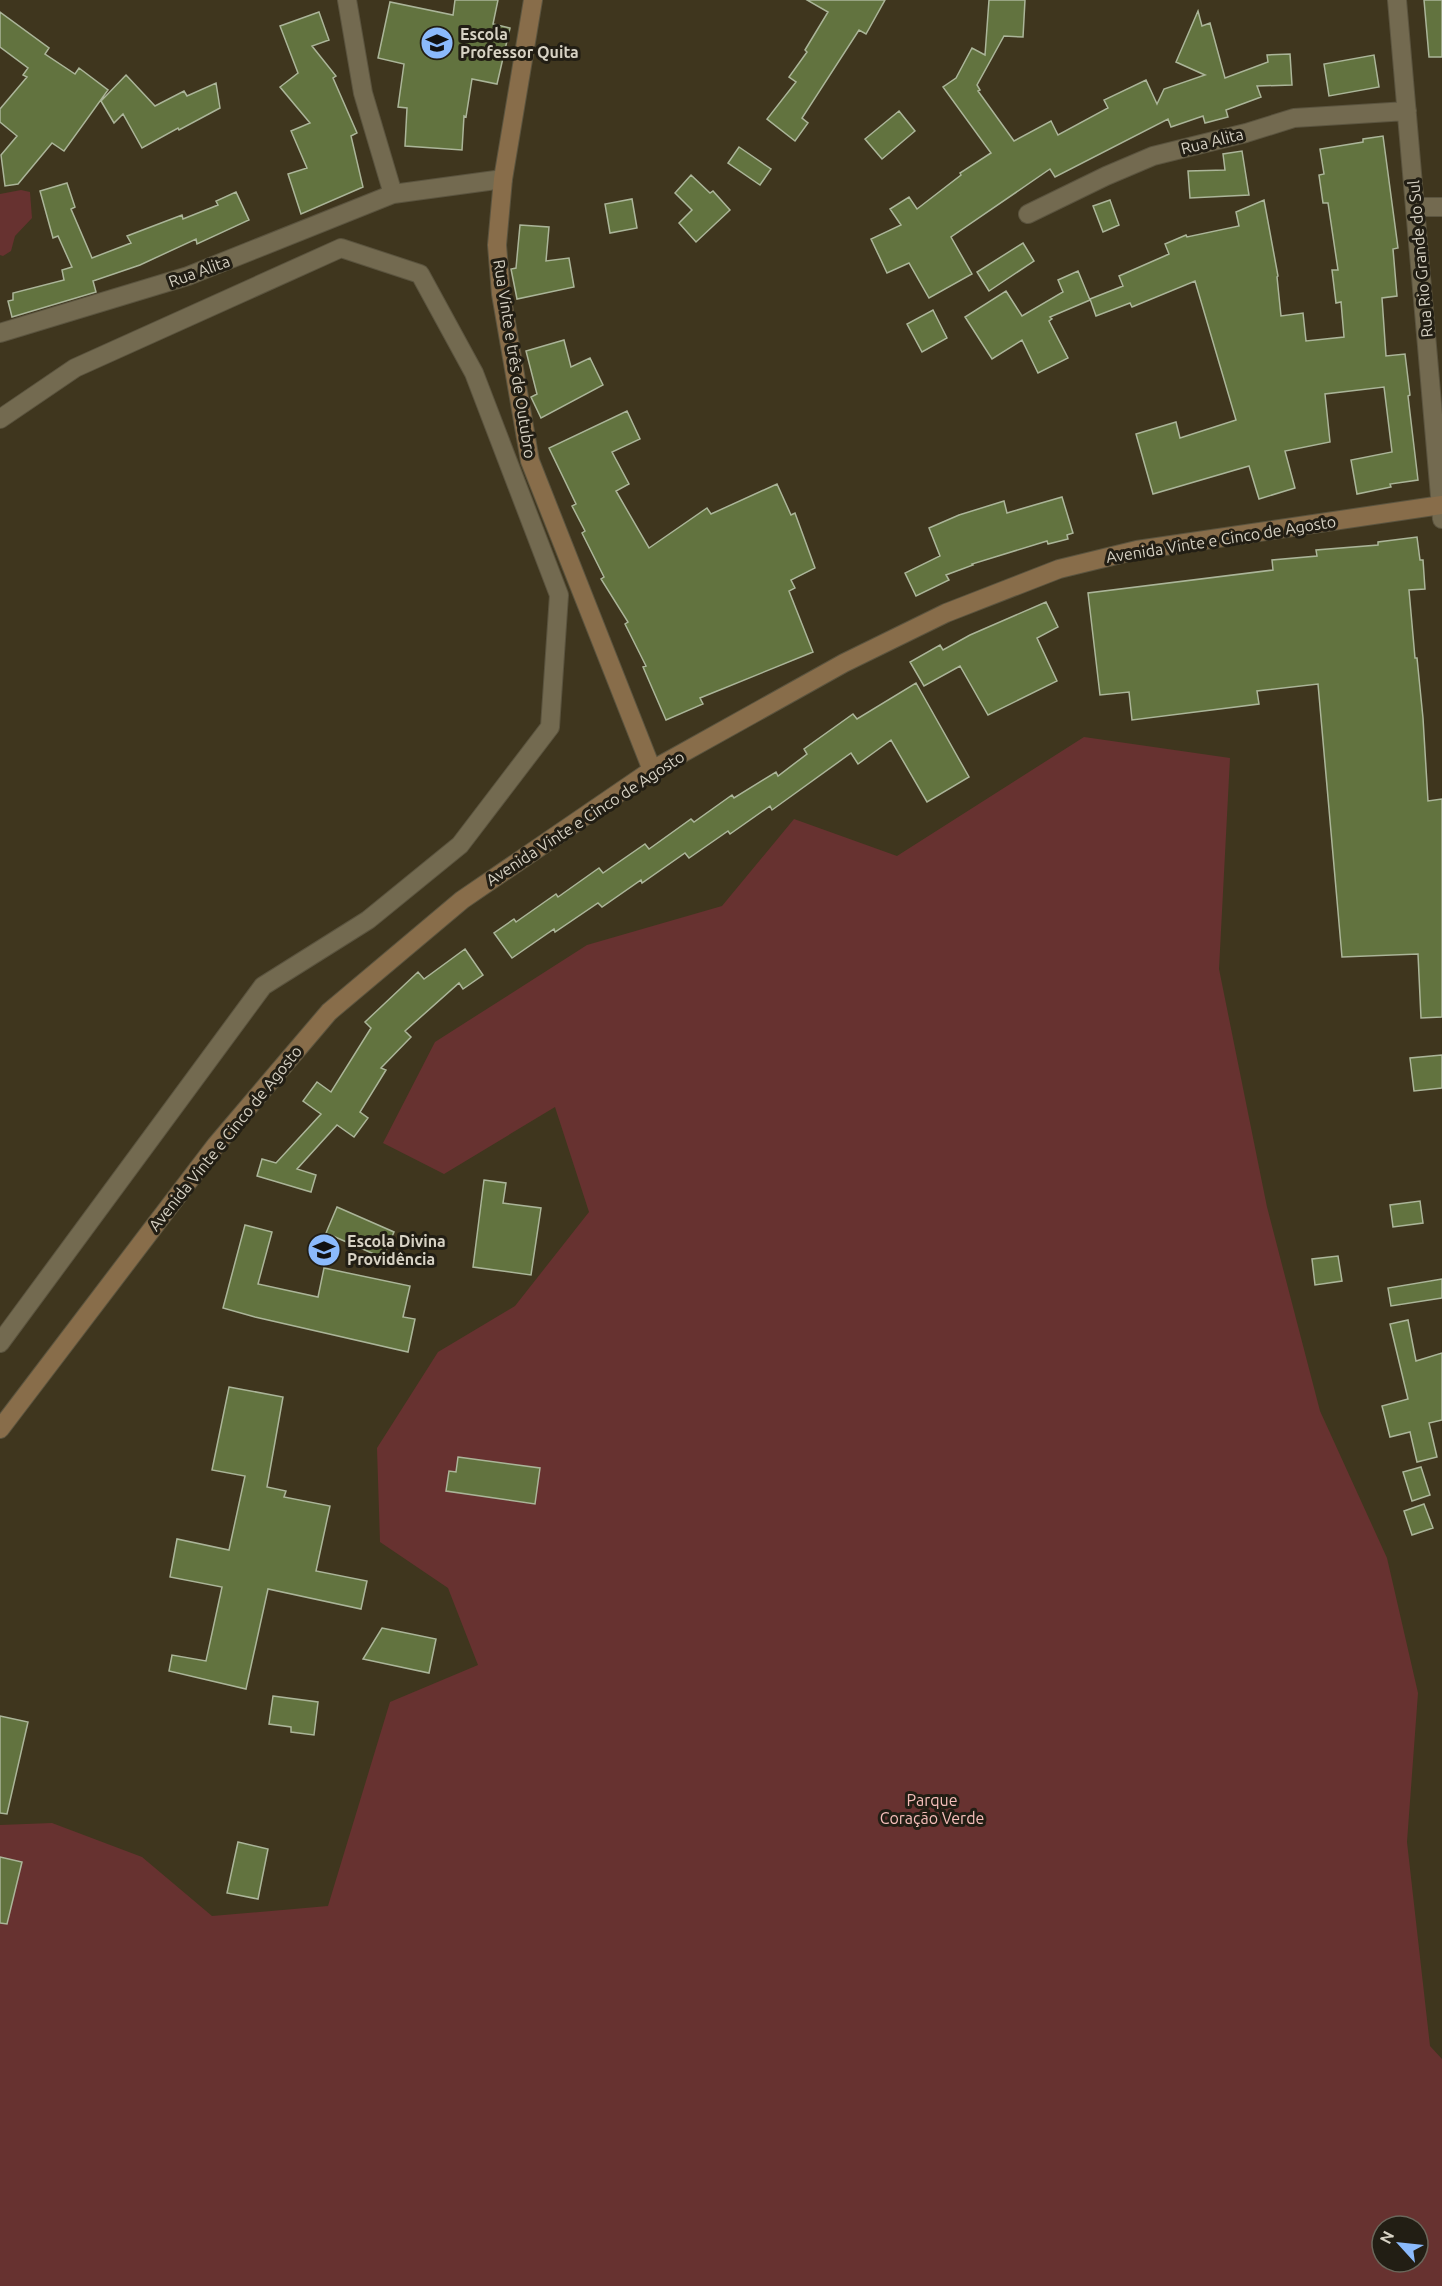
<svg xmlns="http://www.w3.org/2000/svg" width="1442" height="2286" font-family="Ubuntu,sans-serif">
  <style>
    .green { fill: #673230; fill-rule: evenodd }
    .building { fill: #62733f; stroke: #abb599; stroke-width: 1.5 }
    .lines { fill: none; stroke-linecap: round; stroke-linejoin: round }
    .street-casing { stroke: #5b543f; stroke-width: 20 }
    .secondary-casing { stroke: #5b543f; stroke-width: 20 }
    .street { stroke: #736a50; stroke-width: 18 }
    .secondary { stroke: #886d4a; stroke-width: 18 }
    .labels { text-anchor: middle; stroke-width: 6; stroke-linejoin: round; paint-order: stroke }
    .poi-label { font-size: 16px; font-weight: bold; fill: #d7d2c4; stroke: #221e14; text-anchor: start }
    .street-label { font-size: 16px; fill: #d7d2c4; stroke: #221e14 }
    .park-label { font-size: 16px; fill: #f7bfbb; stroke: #221e14 }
  </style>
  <rect width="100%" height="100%" fill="#3f361e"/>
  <path class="green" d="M 21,190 L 30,192 L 32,218 L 15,236 L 11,251 L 3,256 L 0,255 L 0,194 Z
    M 1084,737 L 1230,758 L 1219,969 L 1267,1207 L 1320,1411 L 1387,1558 L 1418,1693 L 1407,1842 L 1430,2046 L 1442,2059 L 1442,2286 L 0,2286 L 0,1825 L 52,1823 L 142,1857 L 212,1916 L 328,1906 L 390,1702 L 478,1665 L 448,1588 L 380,1542 L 377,1448 L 438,1352 L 515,1306 L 589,1212 L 555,1107 L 444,1174 L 383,1143 L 435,1042 L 587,945 L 722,906 L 794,819 L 897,856 ZM 1382,2226 L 1418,2226 L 1418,2262 L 1382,2262 Z"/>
  <path class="building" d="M 455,0 L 498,0 L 493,24 L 510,28 L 497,84 L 472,79 L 466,117 L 464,116 L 462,150 L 405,146 L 407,108 L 398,107 L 404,64 L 378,58 L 390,2 L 453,15 Z
    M 807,0 L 885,0 L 866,34 L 859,30 L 802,118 L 808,123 L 795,141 L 767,119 L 796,82 L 789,77 L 807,52 L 805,50 L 828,12 Z
    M 989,0 L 1025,0 L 1023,37 L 1004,36 L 977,85 L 980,90 L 978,91 L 1014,141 L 1051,121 L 1058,135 L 1108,108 L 1104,100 L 1146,80 L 1157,104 L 1164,89 L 1205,75 L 1176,62 L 1198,11 L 1202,26 L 1210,23 L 1225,78 L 1268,62 L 1267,55 L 1290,54 L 1292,85 L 1257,86 L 1261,97 L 1226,110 L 1228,117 L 1205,123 L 1203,116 L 1171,127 L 1168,119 L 1055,177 L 1050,169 L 951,237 L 972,274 L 929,298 L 909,263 L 887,273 L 871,239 L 901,225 L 890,209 L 909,197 L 917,209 L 961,175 L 960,173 L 991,153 L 943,87 L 956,78 L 972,48 L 985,55 Z
    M 1424,0 L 1442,0 L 1442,57 L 1429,57 Z
    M 0,12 L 49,48 L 45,54 L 75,74 L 79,68 L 108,90 L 64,151 L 52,143 L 18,184 L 5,186 L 1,155 L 17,136 L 0,122 L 0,109 L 27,77 L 23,75 L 28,68 L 0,47 Z
    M 319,12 L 329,40 L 312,46 L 336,76 L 333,78 L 357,133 L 351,136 L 363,187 L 301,214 L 288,174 L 307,168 L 291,131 L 310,123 L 280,87 L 298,73 L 280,26 Z
    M 1374,55 L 1379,87 L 1329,96 L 1324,64 Z
    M 126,75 L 155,106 L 184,91 L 187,96 L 216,83 L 220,108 L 179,130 L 178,128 L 142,148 L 123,114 L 114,123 L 101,101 Z
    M 899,111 L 915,131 L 882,159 L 865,139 Z
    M 1383,136 L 1398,248 L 1393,249 L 1397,296 L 1382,298 L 1386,356 L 1405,354 L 1410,395 L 1408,396 L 1418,480 L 1390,484 L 1391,487 L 1357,494 L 1351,460 L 1392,452 L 1384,387 L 1325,394 L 1330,442 L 1285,451 L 1295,488 L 1259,499 L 1249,466 L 1153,494 L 1136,434 L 1176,422 L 1180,438 L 1236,420 L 1195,281 L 1132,307 L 1130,303 L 1096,316 L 1090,299 L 1123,286 L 1119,276 L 1169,254 L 1165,244 L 1186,235 L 1187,237 L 1239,226 L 1236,212 L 1264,200 L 1278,276 L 1277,277 L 1281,316 L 1303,313 L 1306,341 L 1344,337 L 1341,302 L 1336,303 L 1332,270 L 1338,270 L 1328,203 L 1323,203 L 1319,175 L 1324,174 L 1320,149 L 1363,142 L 1363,139 Z
    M 739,147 L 771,169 L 760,185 L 728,163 Z
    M 1242,151 L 1249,195 L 1190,198 L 1188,171 L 1225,170 L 1223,154 Z
    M 691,175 L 710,193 L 713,191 L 730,210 L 696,242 L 679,223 L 692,210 L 675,193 Z
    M 67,183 L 75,207 L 71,209 L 92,258 L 131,243 L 127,236 L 182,215 L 183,219 L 218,205 L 216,201 L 236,192 L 249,220 L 197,244 L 196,239 L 140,265 L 93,281 L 96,292 L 12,317 L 8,301 L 13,300 L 13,293 L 64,280 L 62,270 L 72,267 L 58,236 L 53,238 L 40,191 Z
    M 632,199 L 637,228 L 610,233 L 605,204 Z
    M 1110,200 L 1119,225 L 1103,232 L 1093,206 Z
    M 520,225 L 549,227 L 546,261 L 569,258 L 574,287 L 517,299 L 511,269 L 516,268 Z
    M 1023,243 L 1034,261 L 989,291 L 977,272 Z
    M 1078,271 L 1090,300 L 1050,317 L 1052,319 L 1049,321 L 1068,358 L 1038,373 L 1022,340 L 992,359 L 965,317 L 1006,291 L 1022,316 L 1063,292 L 1058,280 Z
    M 933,310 L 947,338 L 922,352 L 907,324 Z
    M 564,340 L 571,367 L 590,358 L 603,385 L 541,418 L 531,397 L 537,394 L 526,351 Z
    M 627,411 L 640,439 L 612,452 L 629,484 L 616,491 L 649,548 L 707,508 L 711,514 L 777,484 L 791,515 L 795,513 L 815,568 L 791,580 L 795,588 L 789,591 L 813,652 L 700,698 L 703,704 L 666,720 L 643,667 L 646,666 L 625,624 L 628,622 L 601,579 L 604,577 L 582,533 L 585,531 L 572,506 L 576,504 L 549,448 Z
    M 1062,497 L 1073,533 L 1067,535 L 1068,539 L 1048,544 L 1047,541 L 972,564 L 973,565 L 946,575 L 949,580 L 916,596 L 905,573 L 940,556 L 929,528 L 959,515 L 1004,501 L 1007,513 Z
    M 1417,537 L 1420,560 L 1423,560 L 1425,589 L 1409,590 L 1415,658 L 1417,658 L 1423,718 L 1428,801 L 1442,799 L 1442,1017 L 1421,1018 L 1418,954 L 1342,957 L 1318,684 L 1257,691 L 1259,704 L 1132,720 L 1129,692 L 1100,695 L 1088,593 L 1273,570 L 1272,560 L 1317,556 L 1316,550 L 1378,545 L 1378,542 Z
    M 1046,602 L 1058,627 L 1037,638 L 1057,681 L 988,715 L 960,666 L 924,686 L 910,662 L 940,645 L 943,650 L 970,635 Z
    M 916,683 L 969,777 L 927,802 L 891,740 L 858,764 L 851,753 L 772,810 L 770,806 L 730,834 L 728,831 L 689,858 L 685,853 L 642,883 L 641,880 L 602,907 L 598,903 L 555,932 L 554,929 L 512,958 L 494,933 L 514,919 L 516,922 L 556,894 L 558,897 L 599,868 L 603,873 L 645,844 L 649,849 L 691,819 L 694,822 L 732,795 L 734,798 L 776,772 L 778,776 L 807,754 L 804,749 L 853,714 L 857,719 Z
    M 465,949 L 483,975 L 463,989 L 459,983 L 405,1031 L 411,1037 L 381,1068 L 386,1070 L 360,1112 L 368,1118 L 354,1137 L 337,1125 L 297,1169 L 316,1175 L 311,1192 L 257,1176 L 262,1159 L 276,1163 L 321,1114 L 303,1101 L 317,1082 L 331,1092 L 371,1028 L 365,1022 L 418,972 L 424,979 Z
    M 1442,1055 L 1442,1088 L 1414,1091 L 1410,1058 Z
    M 484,1180 L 506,1183 L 503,1203 L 541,1208 L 531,1275 L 473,1267 Z
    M 1420,1201 L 1423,1223 L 1393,1227 L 1390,1205 Z
    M 337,1207 L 394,1232 L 383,1258 L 326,1233 Z
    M 245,1225 L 272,1232 L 258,1284 L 318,1297 L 324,1268 L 410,1286 L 403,1317 L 415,1319 L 408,1352 L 255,1317 L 223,1308 Z
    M 1338,1256 L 1342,1281 L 1315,1285 L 1312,1259 Z
    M 1442,1279 L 1442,1298 L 1391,1306 L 1388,1288 Z
    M 1408,1320 L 1416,1361 L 1442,1353 L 1442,1420 L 1429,1423 L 1437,1457 L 1417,1462 L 1410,1432 L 1390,1437 L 1382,1406 L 1408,1399 L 1390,1324 Z
    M 229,1387 L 283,1397 L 267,1487 L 286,1491 L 284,1497 L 330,1506 L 316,1571 L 367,1581 L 361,1609 L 268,1589 L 246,1689 L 169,1671 L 172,1655 L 206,1661 L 222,1587 L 170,1577 L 177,1539 L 229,1550 L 245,1476 L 212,1470 Z
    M 458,1457 L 540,1468 L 535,1504 L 446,1491 L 449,1471 L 456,1472 Z
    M 1421,1467 L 1430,1495 L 1412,1501 L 1403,1472 Z
    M 1424,1504 L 1433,1528 L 1412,1535 L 1404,1511 Z
    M 382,1628 L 436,1639 L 429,1673 L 363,1659 Z
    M 273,1696 L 318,1702 L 314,1735 L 291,1732 L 291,1727 L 269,1724 Z
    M 0,1716 L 28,1722 L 7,1814 L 0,1813 Z
    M 238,1842 L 268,1849 L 258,1899 L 227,1893 Z
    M 0,1857 L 22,1862 L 7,1924 L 0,1923 Z"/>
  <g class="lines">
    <defs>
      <path id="street" d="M 347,0 L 363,93 L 393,194
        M 1397,0 L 1442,519
        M 1415,207 L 1442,207
        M 1028,214 L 1106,176 L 1153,156 L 1246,133 L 1294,118 L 1407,111
        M 0,333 L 188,276 L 393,194 L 503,179
        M 0,419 L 75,368 L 341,248 L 420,274 L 474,373 L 559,595 L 550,727 L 460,845 L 368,920 L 263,986 L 0,1343"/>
      <path id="secondary" d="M 533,0 L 503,179 L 497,245 L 501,294 L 530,461 L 652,770
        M 0,1429 L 216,1145 L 329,1012 L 462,900 L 652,770 L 844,663 L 946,613 L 1059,569 L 1137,550 L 1442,505"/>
    </defs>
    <use href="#street" class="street-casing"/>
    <use href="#secondary" class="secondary-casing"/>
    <use href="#street" class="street"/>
    <use href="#secondary" class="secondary"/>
  </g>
  <defs>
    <symbol id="school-disc" viewBox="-11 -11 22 22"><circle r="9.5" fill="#8bbafc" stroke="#221e14"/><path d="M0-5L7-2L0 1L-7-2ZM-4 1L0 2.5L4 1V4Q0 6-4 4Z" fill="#111"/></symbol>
  </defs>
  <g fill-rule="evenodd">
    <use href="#school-disc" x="418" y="24" width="38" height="38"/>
    <use href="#school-disc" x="305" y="1231" width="38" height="38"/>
  </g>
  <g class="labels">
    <g class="poi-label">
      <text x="460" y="40">Escola<tspan x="460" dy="18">Professor Quita</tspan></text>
      <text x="347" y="1247">Escola Divina<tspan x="347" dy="18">Providência</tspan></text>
    </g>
    <g class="street-label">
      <text transform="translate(1212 141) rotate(-14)" y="6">Rua Alita</text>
      <text transform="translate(1420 259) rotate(-95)" y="6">Rua Rio Grande do Sul</text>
      <text transform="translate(199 271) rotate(-20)" y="6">Rua Alita</text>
      <text transform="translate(515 359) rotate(81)" y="6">Rua Vinte e três de Outubro</text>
      <text transform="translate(1221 539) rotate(-9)" y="6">Avenida Vinte e Cinco de Agosto</text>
      <text transform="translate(585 818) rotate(-33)" y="6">Avenida Vinte e Cinco de Agosto</text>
      <text transform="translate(225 1138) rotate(-51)" y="6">Avenida Vinte e Cinco de Agosto</text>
    </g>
    <g class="park-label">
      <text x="932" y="1806">Parque<tspan x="932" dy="18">Coração Verde</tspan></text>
    </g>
  </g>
  <g transform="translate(1400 2244) rotate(297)"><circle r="28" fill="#221e14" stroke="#6a665a" stroke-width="1.5"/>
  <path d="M0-4.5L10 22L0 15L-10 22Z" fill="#8bbafc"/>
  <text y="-9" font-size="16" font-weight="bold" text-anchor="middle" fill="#d7d2c4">N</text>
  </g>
</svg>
